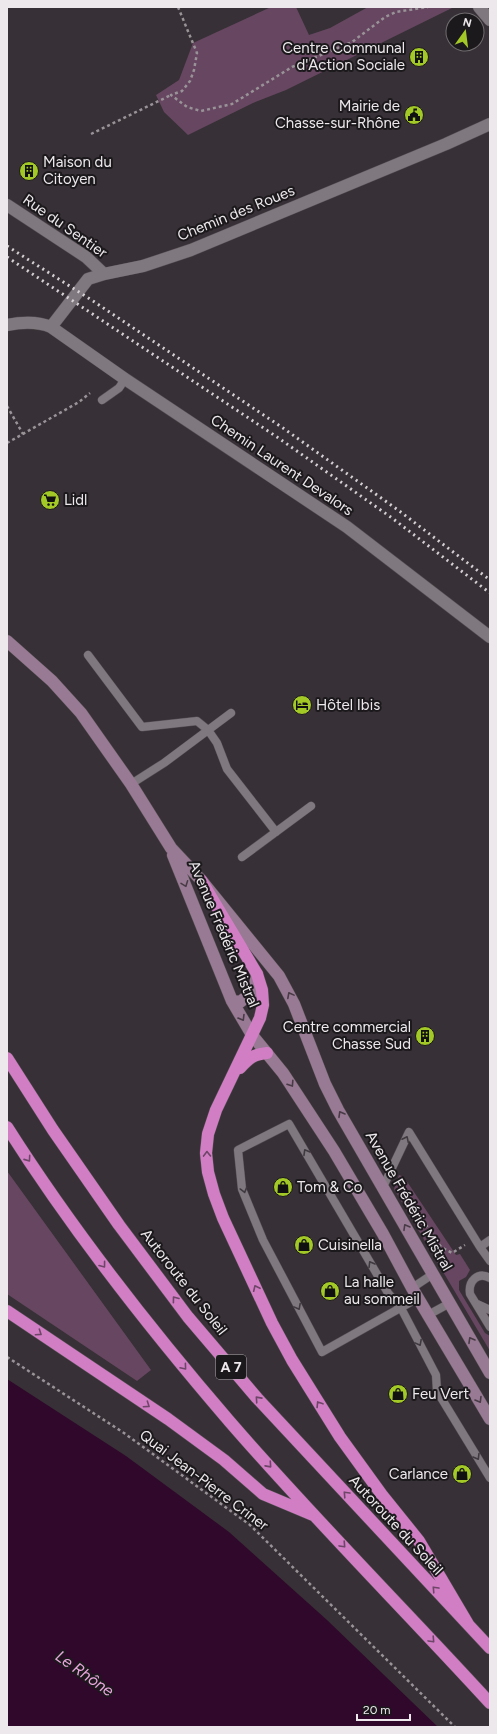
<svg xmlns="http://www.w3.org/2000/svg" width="497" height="1734" font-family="Figtree,sans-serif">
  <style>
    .green { fill: #664660 }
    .water { fill: #30082b }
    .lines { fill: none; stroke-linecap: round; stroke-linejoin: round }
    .service-casing { stroke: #544e53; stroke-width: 9 }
    .minor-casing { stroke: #544e53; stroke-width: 13 }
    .tertiary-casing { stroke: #544e53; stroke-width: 13 }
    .secondary-casing { stroke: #544e53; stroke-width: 13 }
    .motorway-casing { stroke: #544e53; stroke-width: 13 }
    .path { stroke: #999398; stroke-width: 2.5; stroke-dasharray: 3 3; stroke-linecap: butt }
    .service { stroke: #80787f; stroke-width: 8 }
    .minor { stroke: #80787f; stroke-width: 12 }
    .tertiary { stroke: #80787f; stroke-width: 12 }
    .secondary { stroke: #997a94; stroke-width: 12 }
    .motorway { stroke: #d27ec5; stroke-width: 12 }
    .rail { stroke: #d3cfd2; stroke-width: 3; stroke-dasharray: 2 4; stroke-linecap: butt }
    .oneway { stroke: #483b46 }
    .oneway2 { stroke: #3f3a3f }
    .oneway3 { stroke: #6e4668 }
    .labels { text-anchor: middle; stroke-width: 4; stroke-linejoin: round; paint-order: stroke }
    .shield { fill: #1c191c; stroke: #aeaaad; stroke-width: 1 }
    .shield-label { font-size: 14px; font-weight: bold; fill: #ece8eb }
    .poi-label { font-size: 15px; fill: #ece8eb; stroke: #1c191c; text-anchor: start }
    .street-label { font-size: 15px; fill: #ece8eb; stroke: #1c191c }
    .water-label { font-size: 16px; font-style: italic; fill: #eaa5de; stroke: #1c191c }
  </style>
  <rect width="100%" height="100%" fill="#373036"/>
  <path class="green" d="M 271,7 L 296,7 L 309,35 L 330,28 L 368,7 L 454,7 L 286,90 L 253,103 L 188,135 L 164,112 L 156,95 L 179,80 L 193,43 Z
    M 7,1171 L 151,1370 L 137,1381 L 7,1294 Z
    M 399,1175 L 402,1176 L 408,1183 L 456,1255 L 460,1254 L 470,1270 L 466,1277 L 459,1281 L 459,1290 L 485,1333 L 490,1336 L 490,1351 L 394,1189 Z"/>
  <path class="water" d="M 7,1379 L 126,1456 L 229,1532 L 327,1620 L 438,1727 L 7,1727 Z"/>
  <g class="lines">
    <defs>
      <path id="service" d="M 102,400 L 119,388 L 125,379
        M 88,655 L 142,727 L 197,721 L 208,730 L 217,743 L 227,769 L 276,832
        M 131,784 L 164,763 L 231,713
        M 242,857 L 311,806
        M 383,1187 L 409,1132 L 480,1247
        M 490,1240 L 480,1247 L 490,1261
        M 490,1278 C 478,1271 468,1281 470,1294 L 490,1327
        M 412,1288 L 433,1274
        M 418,1298 L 322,1352 L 263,1240 L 242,1189 L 238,1150 L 289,1124 L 388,1293 L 401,1308 L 436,1375 L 437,1391 L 490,1478
        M 477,1304 L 490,1310
        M 428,1315 L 450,1303"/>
      <path id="minor" d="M 7,205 L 86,257 L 104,274
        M 7,325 C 22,322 37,321 51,327 L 125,379 L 347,527 L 490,637
        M 51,327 L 88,279 L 104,274 L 143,266 L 191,250 L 446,144 L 490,124"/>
      <path id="tertiary" d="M 479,7 L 490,20"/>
      <path id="secondary" d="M 7,641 L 52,681 L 81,713 L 131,784 L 171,848 L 201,880 L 279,976 L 294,1004 L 325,1084 L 338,1110 L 490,1373
        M 173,855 L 232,1001 L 252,1035 L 283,1073 L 334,1151 L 383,1234 L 412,1288 L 490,1419
        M 232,1001 L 240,1002 L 254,991 L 257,974"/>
      <path id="motorway" d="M 201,880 L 257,974 L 262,990 L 263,1005 L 260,1018 L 216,1110 L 208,1134 L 206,1153 L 208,1172 L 214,1194 L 223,1218 L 272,1323 L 292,1360 L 340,1437 L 382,1495 L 419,1541 L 468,1624
        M 7,1058 L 53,1130 L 119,1225 L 188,1317 L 257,1398 L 490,1648
        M 240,1068 C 249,1058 254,1054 267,1053
        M 7,1127 C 73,1231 150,1329 230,1422 C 314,1519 404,1609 490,1703
        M 7,1311 L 168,1419 L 224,1460 L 263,1494 L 313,1515"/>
    </defs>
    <use href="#service" class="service-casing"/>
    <use href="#minor" class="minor-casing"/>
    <use href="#tertiary" class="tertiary-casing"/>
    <use href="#secondary" class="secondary-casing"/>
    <use href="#motorway" class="motorway-casing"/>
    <path class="path" d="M 178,7 L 197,53 L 194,70 L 190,81 L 182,91 L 171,95 L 187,107 L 201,111 L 232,104 L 292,67 L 352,42 L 385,17 L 396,12 L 428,7
      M 91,134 L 171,95
      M 7,406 L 23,434
      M 7,443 L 79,402 L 90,393
      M 417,1217 L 422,1219 L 441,1247 L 452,1253 L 465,1245
      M 7,1357 L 124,1433 L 250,1525 L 455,1727"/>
    <use href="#service" class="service"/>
    <use href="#minor" class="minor"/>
    <use href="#tertiary" class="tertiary"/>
    <use href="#secondary" class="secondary"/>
    <use href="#motorway" class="motorway"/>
    <path class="rail" d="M 7,246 L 93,301 L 283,428 L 398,510 L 490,580
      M 7,257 L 277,437 L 392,518 L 490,593"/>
  </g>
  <defs><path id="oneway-chevron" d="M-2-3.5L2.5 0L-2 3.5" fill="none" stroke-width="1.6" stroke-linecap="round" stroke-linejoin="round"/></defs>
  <g class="oneway">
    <use href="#oneway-chevron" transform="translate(185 884) rotate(69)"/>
    <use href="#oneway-chevron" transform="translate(290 995) rotate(-118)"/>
    <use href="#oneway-chevron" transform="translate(242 1018) rotate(59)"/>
    <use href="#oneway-chevron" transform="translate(291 1084) rotate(57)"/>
    <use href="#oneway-chevron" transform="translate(341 1114) rotate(-120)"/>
    <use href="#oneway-chevron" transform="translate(406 1227) rotate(-120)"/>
    <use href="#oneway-chevron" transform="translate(471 1340) rotate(-120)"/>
    <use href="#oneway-chevron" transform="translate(479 1400) rotate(59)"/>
  </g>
  <g class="oneway2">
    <use href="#oneway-chevron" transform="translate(406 1139) rotate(-64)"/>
    <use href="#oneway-chevron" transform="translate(306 1152) rotate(-120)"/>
    <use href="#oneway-chevron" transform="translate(244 1190) rotate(75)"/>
    <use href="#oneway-chevron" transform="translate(371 1264) rotate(-121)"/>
    <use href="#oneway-chevron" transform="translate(298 1307) rotate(62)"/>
    <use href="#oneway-chevron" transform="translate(419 1343) rotate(62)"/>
    <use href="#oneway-chevron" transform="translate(477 1457) rotate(59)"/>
  </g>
  <g class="oneway3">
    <use href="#oneway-chevron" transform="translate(207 1154) rotate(-91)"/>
    <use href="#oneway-chevron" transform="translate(28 1159) rotate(55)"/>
    <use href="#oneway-chevron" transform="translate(103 1265) rotate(53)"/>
    <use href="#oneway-chevron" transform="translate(256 1288) rotate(-115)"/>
    <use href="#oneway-chevron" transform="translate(175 1299) rotate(-127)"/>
    <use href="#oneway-chevron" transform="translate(39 1333) rotate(34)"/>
    <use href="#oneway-chevron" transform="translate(184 1367) rotate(50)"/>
    <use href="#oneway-chevron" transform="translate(258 1399) rotate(-132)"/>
    <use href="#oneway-chevron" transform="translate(319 1404) rotate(-122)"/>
    <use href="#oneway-chevron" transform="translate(147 1405) rotate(34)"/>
    <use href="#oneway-chevron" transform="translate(269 1465) rotate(48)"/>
    <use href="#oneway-chevron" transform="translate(346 1494) rotate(-133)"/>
    <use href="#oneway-chevron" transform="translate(343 1545) rotate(47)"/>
    <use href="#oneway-chevron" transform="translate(435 1589) rotate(-133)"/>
    <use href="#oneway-chevron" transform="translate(432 1640) rotate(47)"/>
  </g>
  <defs>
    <symbol id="building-disc" viewBox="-11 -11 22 22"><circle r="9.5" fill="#a3c927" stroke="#1c191c"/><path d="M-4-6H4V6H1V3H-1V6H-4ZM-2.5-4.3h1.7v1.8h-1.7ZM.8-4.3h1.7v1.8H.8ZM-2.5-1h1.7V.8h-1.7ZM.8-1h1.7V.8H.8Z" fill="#111"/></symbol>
    <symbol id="civic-disc" viewBox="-11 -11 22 22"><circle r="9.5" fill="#a3c927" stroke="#1c191c"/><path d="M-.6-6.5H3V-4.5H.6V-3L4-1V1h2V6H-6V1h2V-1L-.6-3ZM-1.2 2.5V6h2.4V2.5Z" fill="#111"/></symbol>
    <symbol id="supermarket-disc" viewBox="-11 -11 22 22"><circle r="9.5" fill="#a3c927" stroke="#1c191c"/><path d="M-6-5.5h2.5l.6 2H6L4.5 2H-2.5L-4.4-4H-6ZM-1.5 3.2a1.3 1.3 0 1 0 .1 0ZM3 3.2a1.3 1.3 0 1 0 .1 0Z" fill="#111"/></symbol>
    <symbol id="hotel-disc" viewBox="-11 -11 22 22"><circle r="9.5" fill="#a3c927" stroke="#1c191c"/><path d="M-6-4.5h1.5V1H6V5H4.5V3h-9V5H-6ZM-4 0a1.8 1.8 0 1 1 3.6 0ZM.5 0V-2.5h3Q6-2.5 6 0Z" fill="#111"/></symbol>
    <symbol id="shop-disc" viewBox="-11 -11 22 22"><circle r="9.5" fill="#a3c927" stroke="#1c191c"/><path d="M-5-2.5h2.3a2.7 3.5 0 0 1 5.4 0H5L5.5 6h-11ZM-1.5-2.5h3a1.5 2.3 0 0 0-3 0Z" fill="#111"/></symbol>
  </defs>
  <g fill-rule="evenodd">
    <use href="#building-disc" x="408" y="46" width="22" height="22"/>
    <use href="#civic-disc" x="403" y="104" width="22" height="22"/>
    <use href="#building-disc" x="18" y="160" width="22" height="22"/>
    <use href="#supermarket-disc" x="39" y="489" width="22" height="22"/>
    <use href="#hotel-disc" x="291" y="694" width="22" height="22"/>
    <use href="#building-disc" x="414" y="1025" width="22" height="22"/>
    <use href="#shop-disc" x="272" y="1176" width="22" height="22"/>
    <use href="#shop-disc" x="293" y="1234" width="22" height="22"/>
    <use href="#shop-disc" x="319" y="1280" width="22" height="22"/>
    <use href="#shop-disc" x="387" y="1383" width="22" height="22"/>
    <use href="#shop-disc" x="451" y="1463" width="22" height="22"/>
  </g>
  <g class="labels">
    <rect class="shield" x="216" y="1355" width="30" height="24" rx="3"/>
    <g class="shield-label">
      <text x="231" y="1372">A 7</text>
    </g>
    <g class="poi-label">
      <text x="405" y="53" text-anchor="end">Centre Communal<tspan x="405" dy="17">d'Action Sociale</tspan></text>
      <text x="400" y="111" text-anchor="end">Mairie de<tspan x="400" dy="17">Chasse-sur-Rhône</tspan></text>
      <text x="43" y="167">Maison du<tspan x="43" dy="17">Citoyen</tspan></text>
      <text x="64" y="505">Lidl</text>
      <text x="316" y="710">Hôtel Ibis</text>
      <text x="411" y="1032" text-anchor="end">Centre commercial<tspan x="411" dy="17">Chasse Sud</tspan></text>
      <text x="297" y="1192">Tom &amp; Co</text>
      <text x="318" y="1250">Cuisinella</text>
      <text x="344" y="1287">La halle<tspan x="344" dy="17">au sommeil</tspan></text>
      <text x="412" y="1399">Feu Vert</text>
      <text x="448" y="1479" text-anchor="end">Carlance</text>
    </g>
    <g class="street-label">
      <text transform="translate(236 213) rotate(-22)" y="5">Chemin des Roues</text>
      <text transform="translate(65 226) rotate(35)" y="5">Rue du Sentier</text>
      <text transform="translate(282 465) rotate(34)" y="5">Chemin Laurent Devalors</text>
      <text transform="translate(224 934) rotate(67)" y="5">Avenue Frédéric Mistral</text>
      <text transform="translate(409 1201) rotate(60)" y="5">Avenue Frédéric Mistral</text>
      <text transform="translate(184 1282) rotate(52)" y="5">Autoroute du Soleil</text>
      <text transform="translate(204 1480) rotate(37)" y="5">Quai Jean-Pierre Criner</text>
      <text transform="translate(396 1525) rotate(47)" y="5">Autoroute du Soleil</text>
    </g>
    <g class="water-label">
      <text transform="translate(85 1673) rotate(35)" y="6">Le Rhône</text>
    </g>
  </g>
  <rect width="497" height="1734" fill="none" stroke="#ece8eb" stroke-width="16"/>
  <g transform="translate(465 32) rotate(14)"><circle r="19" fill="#1c191c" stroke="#6f6c6f"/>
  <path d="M0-3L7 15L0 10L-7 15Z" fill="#a3c927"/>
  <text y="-6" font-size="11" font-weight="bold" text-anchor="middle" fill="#ece8eb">N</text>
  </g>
  <path d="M357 1714v6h53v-6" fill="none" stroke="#ece8eb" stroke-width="2"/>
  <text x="363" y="1714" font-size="12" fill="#ece8eb" stroke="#1c191c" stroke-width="3" paint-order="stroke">20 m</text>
</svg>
